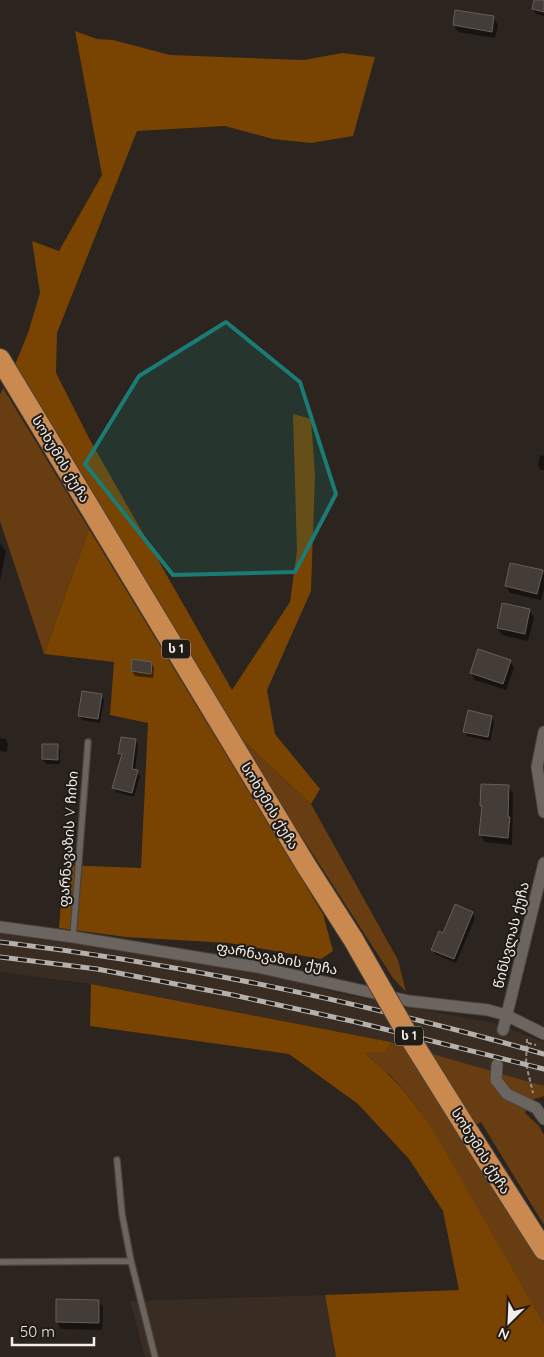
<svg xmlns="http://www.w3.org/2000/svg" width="544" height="1357" font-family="Quicksand,'Noto Sans Georgian',sans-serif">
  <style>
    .built { fill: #382c23 }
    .green { fill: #693d12 }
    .forest { fill: #794302 }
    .shadow { fill: #0007 }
    .building { fill: #443d37; stroke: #665e58 }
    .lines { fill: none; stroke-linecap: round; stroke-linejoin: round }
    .lane-casing { stroke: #49433e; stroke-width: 8 }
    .street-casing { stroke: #49433e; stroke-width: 13 }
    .highway-casing { stroke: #49433e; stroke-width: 22 }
    .path { stroke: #97918d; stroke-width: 2; stroke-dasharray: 4 2.5; stroke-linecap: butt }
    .lane { stroke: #6c645e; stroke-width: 5.5 }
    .street { stroke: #6c645e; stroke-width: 11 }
    .highway { stroke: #c9894f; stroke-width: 20 }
    .rail-casing { stroke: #b6b0ad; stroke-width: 5 }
    .rail { stroke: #211b15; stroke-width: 3; stroke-dasharray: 9; stroke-linecap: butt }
    .highway-bridge-casing { stroke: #49433e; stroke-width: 22; stroke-linecap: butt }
    .highway-bridge { stroke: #c9894f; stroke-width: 20 }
    .marked { fill: #1a7c74; fill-opacity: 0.2; stroke: #1a7c74; stroke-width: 4; stroke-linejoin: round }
    .labels { text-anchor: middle; stroke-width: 4; stroke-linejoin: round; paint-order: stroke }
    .shield { fill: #211b15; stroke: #b4afab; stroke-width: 1 }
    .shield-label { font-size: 12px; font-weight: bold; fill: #f3eeeb }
    .street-label { font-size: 14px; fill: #f3eeeb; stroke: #211b15 }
  </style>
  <rect width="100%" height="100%" fill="#2b241f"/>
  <path class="built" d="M 0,934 L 84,945 L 260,973 L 351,996 L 494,1023 L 544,1042 L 544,1086 L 391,1042 L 91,984 L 0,972 Z
    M 325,1295 L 336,1357 L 145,1357 L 130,1301 Z"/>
  <path class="green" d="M 3,388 L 89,529 L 44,654 L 0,521 L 0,395 Z
    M 234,732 L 311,804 L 398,960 L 406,992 L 393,978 Z
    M 391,1042 L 544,1086 L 544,1096 L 529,1101 L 525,1113 L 539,1126 L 544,1135 L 544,1225 L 481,1122 L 461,1133 L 544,1262 L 544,1324 L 429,1125 C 417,1107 405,1091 390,1075 C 381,1067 372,1060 363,1052 L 386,1052 Z"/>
  <path class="forest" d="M 75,31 L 97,39 L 113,40 L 170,55 L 304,60 L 342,53 L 375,57 L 353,136 L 311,143 L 273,139 L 225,126 L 137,131 L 57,333 L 56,373 L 90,440 L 232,690 L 290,602 L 297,551 L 293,414 L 311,419 L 315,475 L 311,591 L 267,690 L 275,734 L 320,789 L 311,804 L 234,732 L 14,367 L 28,333 L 40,293 L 32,241 L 59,251 L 102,175 Z
    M 89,529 L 323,914 L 333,951 L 321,959 L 229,943 L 126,937 L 59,928 L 64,865 L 141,868 L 148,723 L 110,715 L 114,662 L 44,654 Z
    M 91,984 L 391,1042 L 386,1052 L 364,1052 C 372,1061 382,1067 390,1076 C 405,1091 417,1108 430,1125 L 544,1324 L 544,1357 L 336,1357 L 325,1295 L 459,1290 L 443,1211 L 409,1159 L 358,1104 L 289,1054 L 90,1026 Z"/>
  <path class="shadow" d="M 535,0 L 544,0 L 544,16 L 536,14 L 533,9 Z
    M 493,17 L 498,25 L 495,38 L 458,32 L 454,25 Z
    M 540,455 L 544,456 L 544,470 L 541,470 L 538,465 Z
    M 0,544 L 6,551 L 0,581 Z
    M 542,572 L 544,575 L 544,588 L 541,600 L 510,593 L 506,586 Z
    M 529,610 L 534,617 L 528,641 L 502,635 L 498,628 Z
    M 133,661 L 152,663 L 154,668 L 153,678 L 135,676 L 132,671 Z
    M 510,661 L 514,668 L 506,690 L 475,680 L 471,673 Z
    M 101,695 L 104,700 L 100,723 L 82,720 L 79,716 Z
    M 492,717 L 494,722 L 490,741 L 467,736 L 465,731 Z
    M 0,738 L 6,739 L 8,744 L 7,752 L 0,751 Z
    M 136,740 L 138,745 L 135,771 L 140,776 L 134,797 L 116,792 L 114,788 L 122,758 L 119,754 Z
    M 57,745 L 60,750 L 60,764 L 46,764 L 43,759 Z
    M 508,786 L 513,794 L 512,845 L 485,842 L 480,835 L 483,808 L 481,805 Z
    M 472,913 L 475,918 L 456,963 L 435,954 L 433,950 Z
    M 58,1301 L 99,1301 L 103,1308 L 102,1330 L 61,1329 L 57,1322 Z"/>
  <path class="building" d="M 534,0 L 544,0 L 544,12 L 532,9 Z
    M 455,10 L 494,16 L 492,32 L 453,25 Z
    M 510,563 L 543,570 L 537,594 L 505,586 Z
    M 502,603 L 530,609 L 525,634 L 497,628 Z
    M 478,649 L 511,660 L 503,684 L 470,673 Z
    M 132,659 L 152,662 L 151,674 L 131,671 Z
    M 82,691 L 102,694 L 98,719 L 78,716 Z
    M 468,710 L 492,716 L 488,737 L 463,732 Z
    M 121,737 L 136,739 L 132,769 L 138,770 L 132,793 L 112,788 L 122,754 L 118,754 Z
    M 42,744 L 58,744 L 58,760 L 42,759 Z
    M 481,784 L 509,785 L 508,817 L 510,817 L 508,838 L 479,835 L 482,806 L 480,806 Z
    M 455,904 L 473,912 L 454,959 L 431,950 L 439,931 L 443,933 Z
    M 56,1299 L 99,1300 L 99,1323 L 56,1322 Z"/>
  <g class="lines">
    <defs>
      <path id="lane" d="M 73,937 L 88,742
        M 117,1160 L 122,1214 L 131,1261 L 155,1357
        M 0,1262 L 131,1261"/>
      <path id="street" d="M 544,732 L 537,767 L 544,812
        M 0,927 L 73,937 L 257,967 L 409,1001 L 488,1010 L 506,1015 L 544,1034
        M 503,1030 L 544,863
        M 497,1065 L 496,1080 L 507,1094 L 536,1108 L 544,1119"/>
      <path id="highway" d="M 0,359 L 307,867 L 353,939
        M 468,1131 L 544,1250"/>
    </defs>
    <use href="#lane" class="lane-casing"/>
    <use href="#street" class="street-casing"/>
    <use href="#highway" class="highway-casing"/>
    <path class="path" d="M 527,1039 L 526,1064 L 533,1093
      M 528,1043 L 536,1045"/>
    <use href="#lane" class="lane"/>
    <use href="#street" class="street"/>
    <use href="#highway" class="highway"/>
    <defs>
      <path id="rail" d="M 0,942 C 184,964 366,1003 544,1054
        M 0,957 L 97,969 L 233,995 L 356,1022 L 544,1069"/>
    </defs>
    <use href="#rail" class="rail-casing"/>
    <use href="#rail" class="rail"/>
    <defs>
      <path id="highway-bridge" d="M 353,939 L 405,1030 L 468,1131"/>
    </defs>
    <use href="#highway-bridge" class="highway-bridge-casing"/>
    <use href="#highway-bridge" class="highway-bridge"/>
  </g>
  <path class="marked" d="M 226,322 L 300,382 L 336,494 L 295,572 L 173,575 L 85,464 L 139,376 Z"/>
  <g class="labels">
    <g class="shield">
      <rect x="162" y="639.5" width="28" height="19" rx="4"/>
      <rect x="395" y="1026.5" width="28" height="19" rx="4"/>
    </g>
    <g class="shield-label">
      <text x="176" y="653">ს 1</text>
      <text x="409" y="1040">ს 1</text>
    </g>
    <g class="street-label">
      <text transform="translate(61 459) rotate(59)" y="5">სოხუმის ქუჩა</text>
      <text transform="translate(270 806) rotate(59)" y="5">სოხუმის ქუჩა</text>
      <text transform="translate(68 839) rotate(-86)" y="5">ფარნავაზის V ჩიხი</text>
      <text transform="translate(511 935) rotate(-76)" y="5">წინსვლას ქუჩა</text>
      <text transform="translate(277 958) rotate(11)" y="5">ფარნავაზის ქუჩა</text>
      <text transform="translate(481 1151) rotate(58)" y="5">სოხუმის ქუჩა</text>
    </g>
  </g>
  <g transform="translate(509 1322) rotate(204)" stroke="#211b15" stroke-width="4" paint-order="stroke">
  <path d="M0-4L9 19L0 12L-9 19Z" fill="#f3eeeb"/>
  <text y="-8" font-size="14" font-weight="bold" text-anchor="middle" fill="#f3eeeb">N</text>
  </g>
  <path d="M12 1337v8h82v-8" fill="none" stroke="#f3eeeb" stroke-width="2.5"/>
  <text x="20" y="1337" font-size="15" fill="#f3eeeb" stroke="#211b15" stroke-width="4" paint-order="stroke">50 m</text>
</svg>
